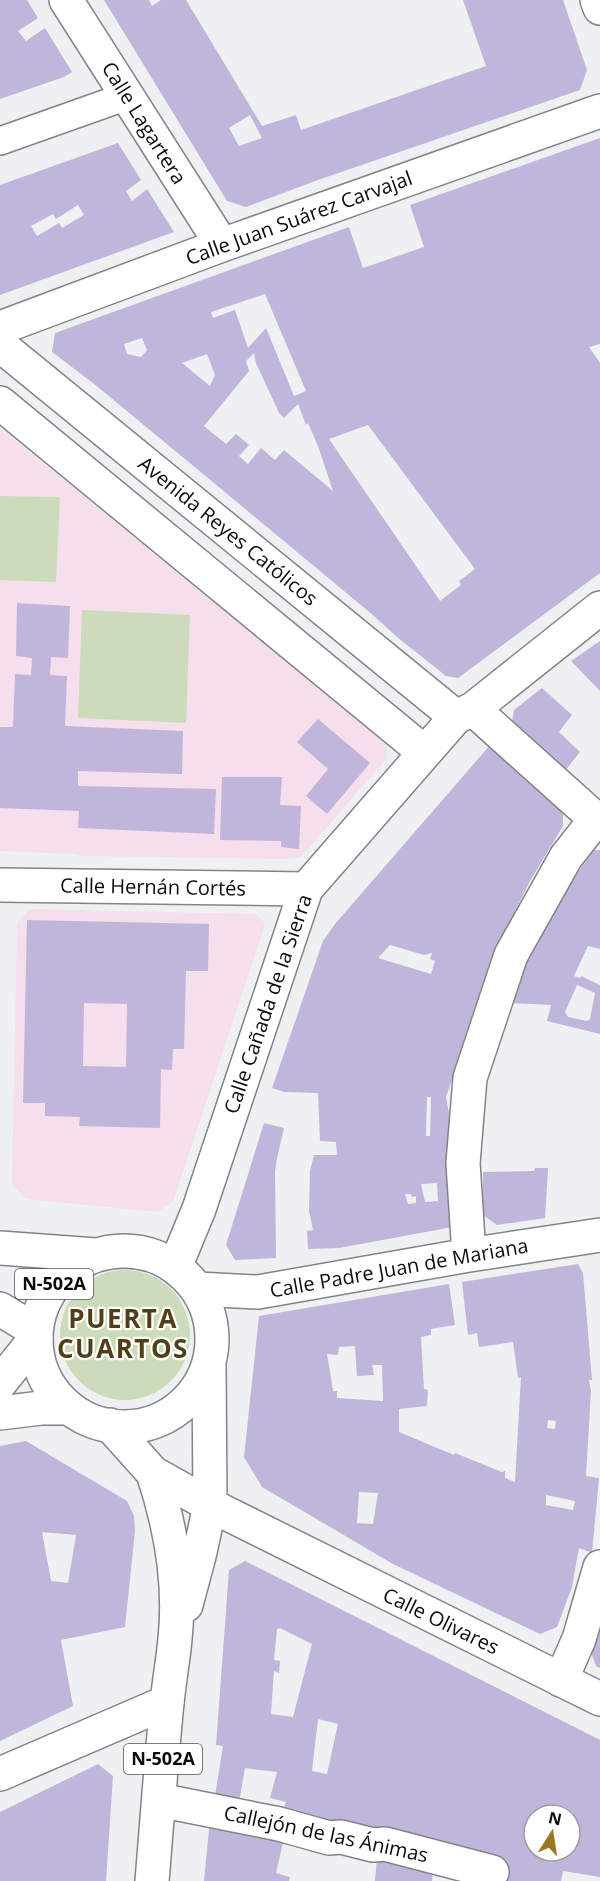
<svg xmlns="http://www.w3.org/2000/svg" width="600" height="1881" font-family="'Open Sans',sans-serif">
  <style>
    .education { fill: #f6dfec }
    .green { fill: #ccdbb9 }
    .building { fill: #c0b5db; fill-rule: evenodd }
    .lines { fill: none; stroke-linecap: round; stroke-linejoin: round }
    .pedestrian-casing { stroke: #828485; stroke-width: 30 }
    .minor-casing { stroke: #828485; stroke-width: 36 }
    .tertiary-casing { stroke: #828485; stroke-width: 36 }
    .secondary-casing { stroke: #828485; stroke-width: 36 }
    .primary-casing { stroke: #828485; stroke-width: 36 }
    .pedestrian { stroke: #fff; stroke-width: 27 }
    .minor { stroke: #fff; stroke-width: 33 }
    .tertiary { stroke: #fff; stroke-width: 33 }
    .secondary { stroke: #fff; stroke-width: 33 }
    .primary { stroke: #fff; stroke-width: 33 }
    .labels { text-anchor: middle; stroke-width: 4.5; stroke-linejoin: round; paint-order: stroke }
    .shield { fill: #fff; stroke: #545455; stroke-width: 1.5 }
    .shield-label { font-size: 18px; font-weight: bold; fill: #0b0b0c }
    .street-label { font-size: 20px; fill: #0b0b0c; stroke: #fff }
    .district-label { font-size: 26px; font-weight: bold; letter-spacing: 1.5px; fill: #4f3e17; stroke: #fff }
  </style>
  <rect width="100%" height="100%" fill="#eff0f2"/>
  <path class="education" d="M 0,428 L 387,744 L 387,758 L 301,857 L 286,859 L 82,856 L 76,854 L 0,851 Z
    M 30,909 L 252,914 L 257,915 L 264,922 L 264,928 L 173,1202 L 157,1212 L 26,1199 L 12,1185 L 17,923 Z"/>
  <path class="green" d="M 0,496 L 60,497 L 56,582 L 0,580 Z
    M 82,610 L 190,615 L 186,723 L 78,718 Z
    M60 1335a65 65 0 1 1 130 0a65 65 0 1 1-130 0Z"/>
  <path class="building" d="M 0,0 L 27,0 L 38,18 L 18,31 L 26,41 L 45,28 L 72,72 L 64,77 L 0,99 Z
    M 104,0 L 149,0 L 152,6 L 161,0 L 186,0 L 262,126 L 296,115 L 301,130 L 486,66 L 463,0 L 563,0 L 587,70 L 580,90 L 318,180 L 246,207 L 227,201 ZM 250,115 L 262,138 L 239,146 L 229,128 Z
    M 600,138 L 600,344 L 589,347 L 600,363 L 600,573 L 458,678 L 446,676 L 397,637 L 374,616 L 214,483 L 93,383 L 52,352 L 55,333 L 349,227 L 363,268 L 424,247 L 410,205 ZM 265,294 L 306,391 L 294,396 L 266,328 L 248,348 L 235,310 L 213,318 L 211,312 ZM 142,338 L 147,350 L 141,357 L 127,354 L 124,344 ZM 254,353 L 256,363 L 279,413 L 284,418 L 298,404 L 306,425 L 308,423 L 318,446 L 333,491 L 284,450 L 275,460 L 261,448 L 248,464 L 239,456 L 249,445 L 236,434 L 226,444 L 204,426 L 249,371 L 246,361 ZM 207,354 L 215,375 L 210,386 L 182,363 ZM 368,425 L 475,569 L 459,581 L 461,585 L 440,601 L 329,439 Z
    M 118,143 L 141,180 L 126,191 L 132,201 L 147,189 L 174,232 L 0,295 L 0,185 ZM 78,205 L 84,215 L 62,228 L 59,223 L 37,236 L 31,226 L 53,214 L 56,219 Z
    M 17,603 L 70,606 L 68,658 L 51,657 L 50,675 L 67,676 L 65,726 L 183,731 L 182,774 L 78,771 L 78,786 L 216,789 L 214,834 L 78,828 L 79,811 L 0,808 L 0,727 L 13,727 L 15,674 L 31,675 L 32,658 L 16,656 Z
    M 600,641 L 600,691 L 571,661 Z
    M 542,688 L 572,715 L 559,732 L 580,752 L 564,772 L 511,728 L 514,710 Z
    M 318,719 L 370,763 L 327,814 L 306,796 L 328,769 L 297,742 Z
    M 491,744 L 563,807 L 563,826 L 530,881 L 510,921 L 483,991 L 446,1097 L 452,1129 L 453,1227 L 339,1248 L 308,1249 L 307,1231 L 313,1230 L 309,1211 L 310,1171 L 314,1155 L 337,1155 L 336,1142 L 320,1141 L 318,1093 L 284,1092 L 272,1088 L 323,941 L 335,924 ZM 390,945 L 424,955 L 432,953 L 430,959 L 435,961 L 431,974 L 378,958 ZM 427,1097 L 431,1097 L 430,1136 L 426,1136 ZM 437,1183 L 438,1201 L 425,1202 L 421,1184 ZM 405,1194 L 411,1194 L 412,1197 L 416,1196 L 416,1203 L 408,1204 Z
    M 222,777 L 282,777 L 280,805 L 301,806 L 299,849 L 281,847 L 281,841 L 220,840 Z
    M 594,850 L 600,850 L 600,949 L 588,946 L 574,976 L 580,978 L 581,976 L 600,985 L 600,1034 L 547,1021 L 551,1005 L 511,1003 L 529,956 L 565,890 ZM 577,985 L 595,993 L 590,1019 L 587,1021 L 568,1017 L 565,1012 Z
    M 27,920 L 209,924 L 208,971 L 186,971 L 184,1049 L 173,1049 L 172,1070 L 161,1069 L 160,1128 L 79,1126 L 80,1117 L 45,1116 L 45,1103 L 23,1103 ZM 84,1003 L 127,1004 L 126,1067 L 83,1066 Z
    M 264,1123 L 284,1128 L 277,1158 L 275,1172 L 276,1258 L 235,1260 L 226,1245 Z
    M 535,1168 L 548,1168 L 545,1218 L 497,1225 L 483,1215 L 483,1172 L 534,1171 Z
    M 578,1264 L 583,1273 L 592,1380 L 589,1380 L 591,1391 L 586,1476 L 599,1478 L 592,1553 L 579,1548 L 572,1587 L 557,1627 L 540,1634 L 481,1606 L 393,1564 L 262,1487 L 244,1457 L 259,1316 L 449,1284 L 455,1325 L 431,1329 L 431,1335 L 421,1337 L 424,1389 L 428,1390 L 427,1406 L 399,1409 L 399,1432 L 454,1455 L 455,1453 L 502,1472 L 505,1471 L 505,1478 L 515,1482 L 521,1377 L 518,1378 L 513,1342 L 479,1347 L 477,1333 L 468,1335 L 462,1282 ZM 355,1346 L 357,1376 L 374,1375 L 372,1365 L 382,1365 L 383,1401 L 337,1398 L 337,1391 L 333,1391 L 327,1354 L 338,1355 L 339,1347 ZM 548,1420 L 556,1421 L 555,1429 L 547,1428 ZM 359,1492 L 378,1493 L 373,1524 L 357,1523 ZM 546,1495 L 575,1501 L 573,1510 L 546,1505 Z
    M 26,1441 L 127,1501 L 134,1516 L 135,1531 L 125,1627 L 61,1640 L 73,1706 L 0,1741 L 0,1446 ZM 42,1532 L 76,1535 L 68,1583 L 51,1581 Z
    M 245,1561 L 600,1740 L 600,1877 L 563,1871 L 561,1881 L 506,1881 L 508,1864 L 377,1829 L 281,1816 L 286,1802 L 270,1798 L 277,1772 L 245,1768 L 238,1808 L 214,1802 L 223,1746 L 216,1745 L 229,1570 ZM 280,1628 L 312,1644 L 293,1717 L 271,1714 L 274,1671 L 279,1673 L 280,1661 L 274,1660 L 277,1629 ZM 318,1719 L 338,1724 L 327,1774 L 312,1771 ZM 534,1815 L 570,1815 L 570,1851 L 534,1851 Z
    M 600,1615 L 600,1668 L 596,1666 L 590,1649 Z
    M 98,1764 L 113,1776 L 106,1881 L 0,1881 L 0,1812 Z
    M 210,1819 L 285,1834 L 276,1873 L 290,1877 L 289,1881 L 204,1881 Z
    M 377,1857 L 433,1870 L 432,1881 L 375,1881 Z"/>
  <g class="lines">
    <defs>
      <path id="pedestrian" d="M 0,141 L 127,96"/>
      <path id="minor" d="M 66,0 L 222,245
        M 597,0 L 600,8
        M 0,328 L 222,245 L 600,111
        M 473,709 L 600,823
        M 0,885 L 306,889
        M 469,1255 L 463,1163 L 470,1078 L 511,955 L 566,857 L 596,819
        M 175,1267 L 199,1209 L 306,889 L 456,717 L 473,709 L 600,608
        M 197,1289 L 258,1292 L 469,1255 L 600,1235
        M 561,1680 L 579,1639 L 600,1567
        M 0,1774 L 167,1702
        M 159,1800 L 279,1824 L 329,1838 L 341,1837 L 373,1845 L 385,1844 L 492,1872"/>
      <path id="tertiary" d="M 0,345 L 456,717
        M 0,403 L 424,752"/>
      <path id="secondary" d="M 0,1383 L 36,1338
        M 0,1413 L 41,1408 L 69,1408"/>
      <path id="primary" d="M 0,1248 L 96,1255
        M36 1339a88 88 0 1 1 176 0a88 88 0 1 1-176 0Z
        M 0,1309 L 36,1331
        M 110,1425 L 153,1473 L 210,1505 L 600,1699
        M 186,1605 L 200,1552 L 210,1505 L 209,1365
        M 152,1881 C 157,1822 161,1762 167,1703 C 169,1682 173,1661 175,1639 C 181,1582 171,1527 153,1473"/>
    </defs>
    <use href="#pedestrian" class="pedestrian-casing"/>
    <use href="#minor" class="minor-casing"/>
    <use href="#tertiary" class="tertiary-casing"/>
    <use href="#secondary" class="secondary-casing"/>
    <use href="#primary" class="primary-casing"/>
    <use href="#pedestrian" class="pedestrian"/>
    <use href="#minor" class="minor"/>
    <use href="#tertiary" class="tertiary"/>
    <use href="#secondary" class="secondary"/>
    <use href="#primary" class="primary"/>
  </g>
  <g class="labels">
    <g class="shield">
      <rect x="15" y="1269" width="78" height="30" rx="4.5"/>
      <rect x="124" y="1744" width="78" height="30" rx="4.5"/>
    </g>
    <g class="shield-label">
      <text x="54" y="1290">N-502A</text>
      <text x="163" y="1765">N-502A</text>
    </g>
    <g class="street-label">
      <text transform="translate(144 123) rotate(58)" y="7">Calle Lagartera</text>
      <text transform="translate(299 218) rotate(-20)" y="7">Calle Juan Suárez Carvajal</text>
      <text transform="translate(228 531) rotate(39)" y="7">Avenida Reyes Católicos</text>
      <text transform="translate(153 887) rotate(1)" y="7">Calle Hernán Cortés</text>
      <text transform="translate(268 1004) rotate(-71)" y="7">Calle Cañada de la Sierra</text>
      <text transform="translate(399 1268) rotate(-10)" y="7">Calle Padre Juan de Mariana</text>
      <text transform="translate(441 1621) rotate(26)" y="7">Calle Olivares</text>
      <text transform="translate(326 1834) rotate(12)" y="7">Callejón de las Ánimas</text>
    </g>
    <g class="district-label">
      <text x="123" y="1328">PUERTA<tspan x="123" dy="30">CUARTOS</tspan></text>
    </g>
  </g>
  <g transform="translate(552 1833) rotate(12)"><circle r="28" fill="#ffffff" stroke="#9d9d9e" stroke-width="1.5"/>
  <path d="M0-4.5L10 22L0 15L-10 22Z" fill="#997721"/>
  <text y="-9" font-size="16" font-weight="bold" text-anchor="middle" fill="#0b0b0c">N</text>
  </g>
</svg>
